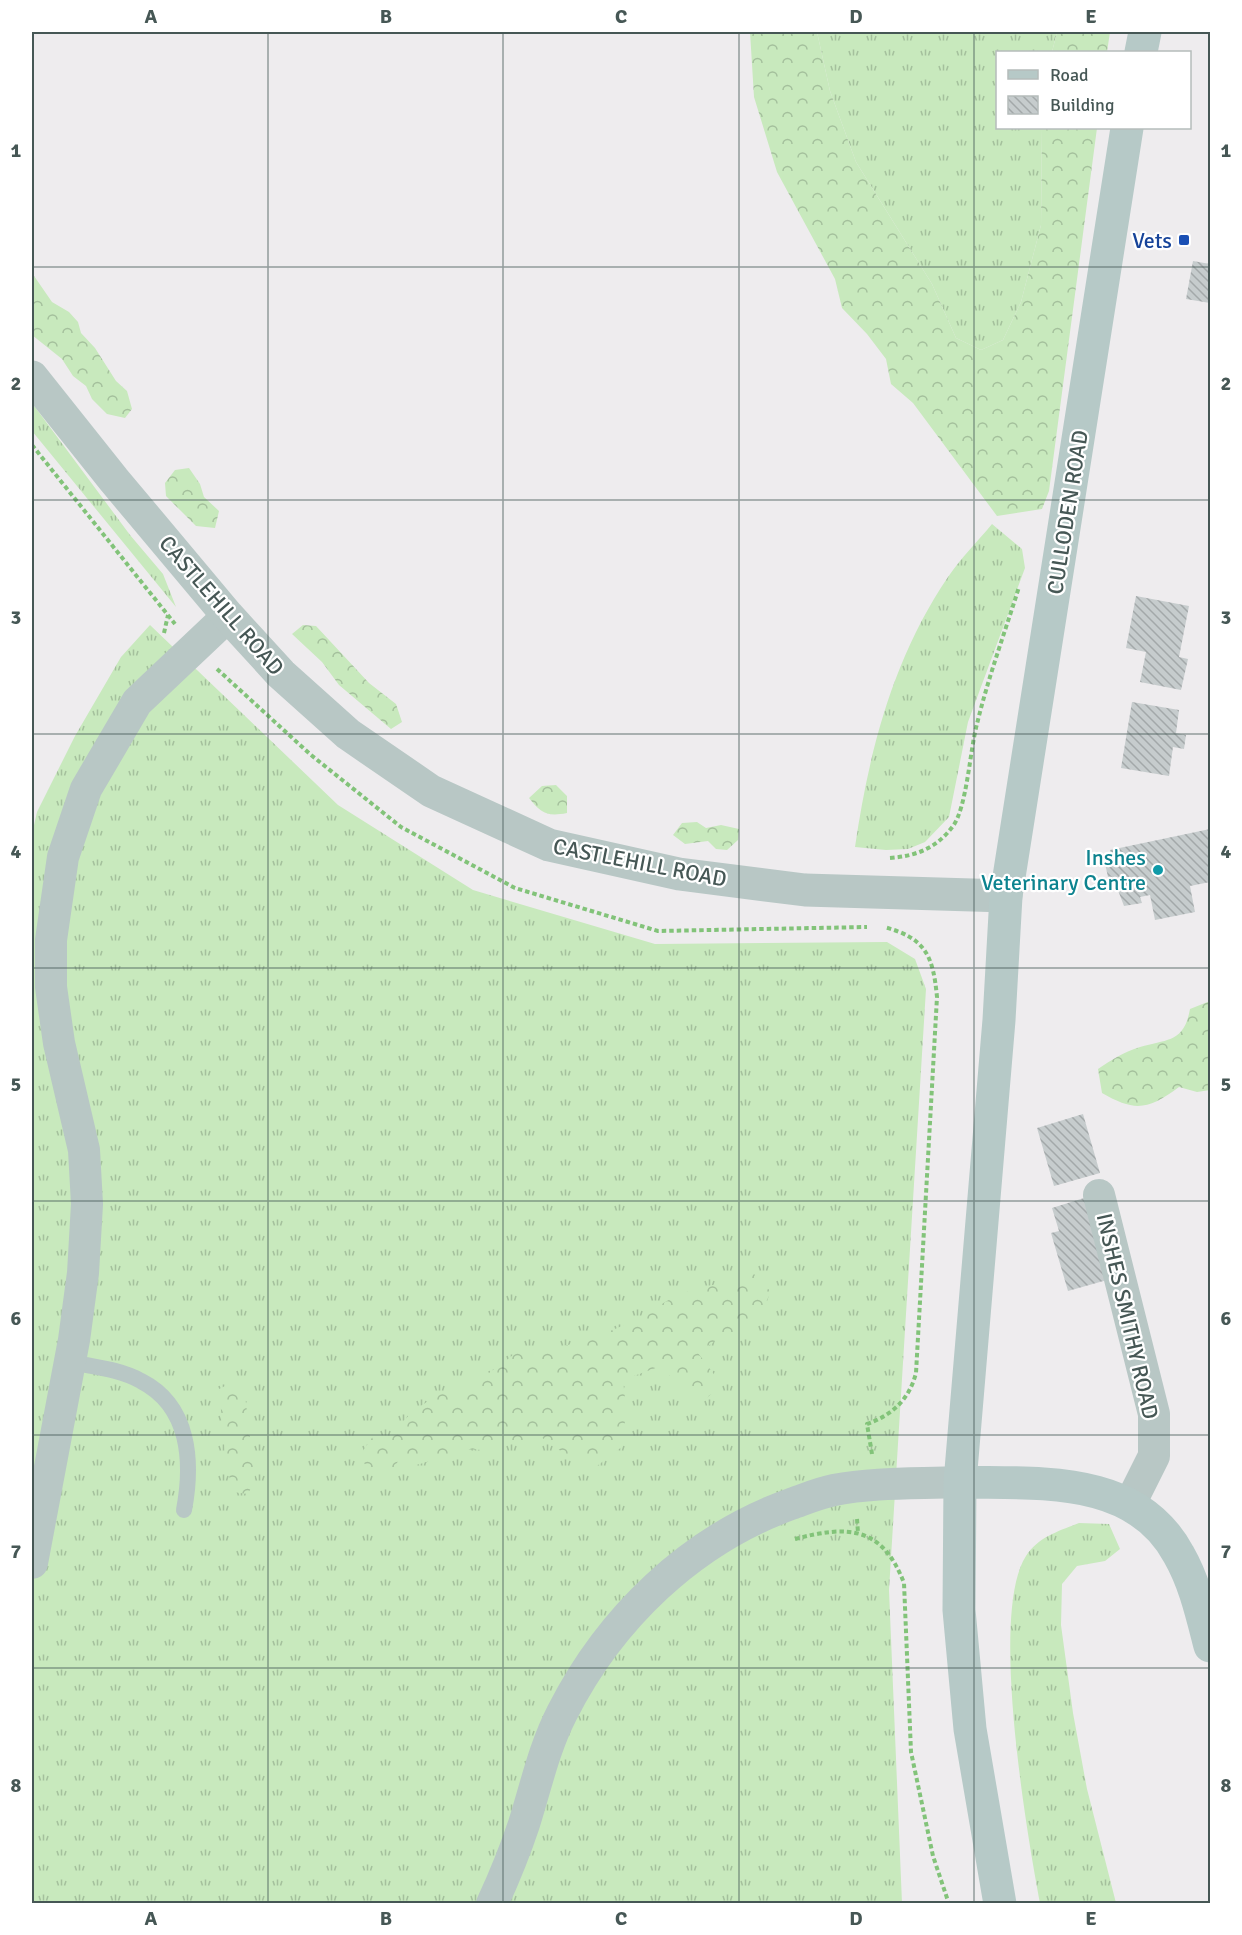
<svg xmlns="http://www.w3.org/2000/svg" width="1242" height="1935" font-family="Signika,sans-serif">
  <style>
    .grass { fill: url(#grass-tufts) }
    .forest { fill: url(#forest-crowns) }
    .building { fill: url(#building-back-hatch) }
    .lines { fill: none; stroke-linecap: round; stroke-linejoin: round }
    .path { stroke: #82c379; stroke-width: 4; stroke-dasharray: 4.5 3; stroke-linecap: butt }
    .service { stroke: #b8c7c5; stroke-width: 16 }
    .minor { stroke: #b8c7c5; stroke-width: 32 }
    .tertiary { stroke: #b8c7c5; stroke-width: 33 }
    .secondary { stroke: #b6c9c7; stroke-width: 33 }
    .grid { fill: none; stroke: #465755; stroke-width: 1.5; stroke-opacity: 0.55 }
    .transit-dot { fill: #1a4fb4; stroke: #fff; stroke-width: 2 }
    .culture-dot { fill: #0f9aa8; stroke: #fff; stroke-width: 2 }
    .labels { text-anchor: middle; stroke-width: 4.5; stroke-linejoin: round; paint-order: stroke }
    .transit-label { font-size: 22px; fill: #164399; stroke: #fff; text-anchor: end }
    .street-label { font-size: 22px; fill: #465755; stroke: #fff }
    .culture-label { font-size: 22px; fill: #0d838f; stroke: #fff; text-anchor: end }
    .neatline { fill: none; stroke: #465755; stroke-width: 2 }
    .grid-label { font-size: 20px; text-anchor: middle; font-weight: bold; fill: #465755 }
  </style>
  <defs>
    <pattern id="grass-tufts" width="24" height="20" patternUnits="userSpaceOnUse" patternTransform="scale(1.5)"><rect width="24" height="20" fill="#c8e9bd"/><path d="M3 7l-1-3M5 7V3M7 7l1-3M15 17l-1-3M17 17v-4M19 17l1-3" fill="none" stroke="#a4c09c"/></pattern>
    <pattern id="forest-crowns" width="20" height="18" patternUnits="userSpaceOnUse" patternTransform="scale(1.5)"><rect width="20" height="18" fill="#c8e9bd"/><path d="M2 6a3 3 0 1 1 6 0M12 15a3 3 0 1 1 6 0" fill="none" stroke="#a4c09c"/></pattern>
    <pattern id="building-back-hatch" width="6" height="6" patternUnits="userSpaceOnUse" patternTransform="scale(1.5)"><rect width="6" height="6" fill="#c6cccd"/><path d="M-1 5l2 2M0 0l6 6M5-1l2 2" fill="none" stroke="#a3a8a9"/></pattern>
  </defs>
  <rect width="100%" height="100%" fill="#eeecee"/>
  <path class="grass" d="M 817,32 L 1057,32 L 1052,52 L 998,52 L 998,128 L 1042,128 L 1041,225 L 1021,302 L 1003,340 L 981,350 L 956,338 L 932,284 L 856,162 L 830,91 Z
    M 32,403 L 130,535 L 163,574 L 176,607 L 32,431 Z
    M 992,524 L 1022,549 L 1025,568 L 968,722 L 949,817 L 925,842 L 908,849 L 886,850 L 855,847 C 869,751 893,658 948,577 C 961,558 978,541 992,524 Z
    M 150,625 L 338,805 L 473,890 L 655,944 L 887,942 L 915,959 L 926,989 L 889,1590 L 902,1903 L 32,1904 L 32,834 L 37,812 L 75,736 L 121,657 Z
    M 1079,1523 L 1109,1524 L 1120,1549 L 1105,1561 L 1077,1566 L 1062,1584 L 1061,1625 L 1073,1713 L 1087,1789 L 1116,1903 L 1040,1903 C 1027,1834 989,1613 1026,1556 C 1038,1537 1059,1531 1079,1523 Z"/>
  <path class="forest" d="M 750,32 L 817,32 L 830,91 L 856,162 L 932,284 L 956,338 L 981,350 L 1003,340 L 1021,302 L 1041,225 L 1042,128 L 1097,128 L 1049,491 L 1042,509 L 997,516 L 913,403 L 891,384 L 886,359 L 867,334 L 842,308 L 835,279 L 777,172 L 754,97 Z
    M 1057,32 L 1110,32 L 1107,52 L 1052,52 Z
    M 32,273 L 52,302 L 69,312 L 78,322 L 81,333 L 95,348 L 116,381 L 127,391 L 132,409 L 125,418 L 107,414 L 92,399 L 86,386 L 73,376 L 62,359 L 32,335 Z
    M 189,468 L 200,484 L 204,497 L 219,511 L 215,528 L 196,526 L 166,496 L 165,483 L 175,470 Z
    M 303,625 L 316,626 L 369,683 L 396,704 L 402,722 L 391,729 L 339,685 L 322,662 L 292,634 Z
    M 556,785 L 567,796 L 567,813 C 547,817 541,813 529,798 L 542,786 Z
    M 697,822 L 706,828 L 721,825 L 739,829 L 738,840 L 727,850 L 716,849 L 708,841 L 685,844 L 673,835 L 682,823 Z
    M 1210,1001 L 1210,1090 L 1197,1092 L 1179,1087 C 1148,1110 1135,1112 1102,1093 L 1098,1069 C 1111,1060 1124,1052 1140,1047 C 1167,1039 1184,1043 1190,1009 Z
    M 754,1274 L 771,1292 L 754,1326 L 718,1339 L 698,1353 L 722,1385 L 697,1406 L 661,1366 L 623,1380 L 626,1407 L 623,1446 L 597,1466 L 572,1459 L 541,1437 L 485,1450 L 458,1449 L 435,1460 L 412,1466 L 399,1460 L 389,1474 L 370,1474 L 360,1455 L 374,1435 L 390,1436 L 412,1412 L 437,1395 L 474,1384 L 520,1350 L 542,1351 L 589,1340 L 629,1323 L 679,1294 Z
    M 231,1383 L 245,1395 L 255,1480 L 248,1494 L 233,1492 L 226,1463 L 219,1389 Z"/>
  <path class="building" d="M 1193,261 L 1210,264 L 1210,303 L 1186,299 Z
    M 1136,596 L 1189,606 L 1179,657 L 1188,659 L 1181,690 L 1140,682 L 1146,652 L 1126,648 Z
    M 1132,702 L 1179,710 L 1176,733 L 1186,735 L 1184,749 L 1173,747 L 1169,776 L 1121,768 Z
    M 1210,829 L 1210,882 L 1190,886 L 1195,912 L 1155,920 L 1150,895 L 1140,897 L 1142,903 L 1124,906 L 1116,885 L 1110,886 L 1104,859 L 1111,857 L 1110,850 Z
    M 1083,1114 L 1100,1173 L 1054,1186 L 1037,1128 Z
    M 1084,1198 L 1107,1280 L 1068,1291 L 1051,1233 L 1059,1231 L 1052,1208 Z"/>
  <g class="lines">
    <path class="path" d="M 32,445 L 175,624
      M 164,633 L 168,615
      M 217,669 L 311,755 L 401,827 L 515,888 L 658,931 L 867,927
      M 890,858 C 916,856 937,848 953,826 C 967,807 970,749 977,724 C 988,678 1005,632 1019,587
      M 872,1454 L 867,1424 C 892,1415 909,1400 916,1373 L 937,997 C 933,956 926,938 884,927
      M 857,1519 L 858,1533
      M 795,1539 C 848,1525 882,1526 904,1583 L 911,1752 L 933,1856 L 949,1904"/>
    <path class="service" d="M 70,1362 C 94,1367 119,1369 141,1381 C 190,1406 193,1462 184,1510"/>
    <path class="minor" d="M 1099,1195 L 1154,1414 L 1154,1456 L 1130,1504
      M 32,1563 L 74,1340 L 83,1273 L 87,1204 L 84,1150 L 59,1043 L 51,987 L 51,940 L 63,857 L 86,789 L 137,702 L 228,616
      M 492,1904 C 504,1878 515,1851 524,1824 C 536,1786 544,1748 562,1713 C 610,1618 691,1540 791,1504 C 805,1499 819,1493 834,1490 C 875,1482 918,1484 960,1482"/>
    <path class="tertiary" d="M 32,377 L 114,480 L 228,616 L 281,674 L 348,734 L 431,791 L 549,845 L 679,874 L 805,890 L 1006,896"/>
    <path class="secondary" d="M 1141,52 L 1145,32
      M 960,1482 C 1039,1484 1136,1474 1179,1555 C 1195,1583 1202,1615 1210,1646
      M 1000,1904 L 970,1729 L 959,1610 L 960,1482 L 999,1020 L 1006,896 L 1127,128"/>
  </g>
  <path class="grid" d="M 268,32 L 268,1904M 503,32 L 503,1904M 739,32 L 739,1904M 974,32 L 974,1904M 32,267 L 1210,267M 32,500 L 1210,500M 32,734 L 1210,734M 32,968 L 1210,968M 32,1201 L 1210,1201M 32,1435 L 1210,1435M 32,1668 L 1210,1668"/>
  <rect class="transit-dot" x="1178" y="234" width="12" height="12" rx="3"/>
  <circle class="culture-dot" cx="1158" cy="870" r="6"/>
  <g class="labels">
    <g class="transit-label">
      <text x="1172" y="248">Vets</text>
    </g>
    <g class="street-label">
      <text transform="translate(1067 512) rotate(-81)" y="8">CULLODEN ROAD</text>
      <text transform="translate(222 605) rotate(49)" y="8">CASTLEHILL ROAD</text>
      <text transform="translate(640 862) rotate(11)" y="8">CASTLEHILL ROAD</text>
      <text transform="translate(1128 1316) rotate(77)" y="8">INSHES SMITHY ROAD</text>
    </g>
    <g class="culture-label">
      <text x="1146" y="865">Inshes<tspan x="1146" dy="25">Veterinary Centre</tspan></text>
    </g>
  </g>
  <rect width="1242" height="1935" fill="none" stroke="#ffffff" stroke-width="66"/>
  <rect x="996" y="51" width="195" height="78" fill="#ffffff" stroke="#b5bcbb" stroke-width="1.5"/>
  <rect x="1008" y="70" width="30" height="9" fill="#b6c9c7" stroke="#b5bcbb" stroke-width="1.5"/>
  <text x="1050" y="81" font-size="18" fill="#465755">Road</text>
  <rect x="1008" y="96" width="30" height="18" fill="url(#building-back-hatch)" stroke="#b5bcbb" stroke-width="1.5"/>
  <text x="1050" y="111" font-size="18" fill="#465755">Building</text>
  <rect x="33" y="33" width="1176" height="1869" class="neatline"/>
  <g class="grid-label">
    <text x="151" y="23">A</text>
    <text x="386" y="23">B</text>
    <text x="621" y="23">C</text>
    <text x="856" y="23">D</text>
    <text x="1091" y="23">E</text>
    <text x="16" y="157">1</text>
    <text x="1226" y="157">1</text>
    <text x="16" y="390">2</text>
    <text x="1226" y="390">2</text>
    <text x="16" y="624">3</text>
    <text x="1226" y="624">3</text>
    <text x="16" y="858">4</text>
    <text x="1226" y="858">4</text>
    <text x="16" y="1091">5</text>
    <text x="1226" y="1091">5</text>
    <text x="16" y="1325">6</text>
    <text x="1226" y="1325">6</text>
    <text x="16" y="1558">7</text>
    <text x="1226" y="1558">7</text>
    <text x="16" y="1792">8</text>
    <text x="1226" y="1792">8</text>
    <text x="151" y="1925">A</text>
    <text x="386" y="1925">B</text>
    <text x="621" y="1925">C</text>
    <text x="856" y="1925">D</text>
    <text x="1091" y="1925">E</text>
  </g>
</svg>
